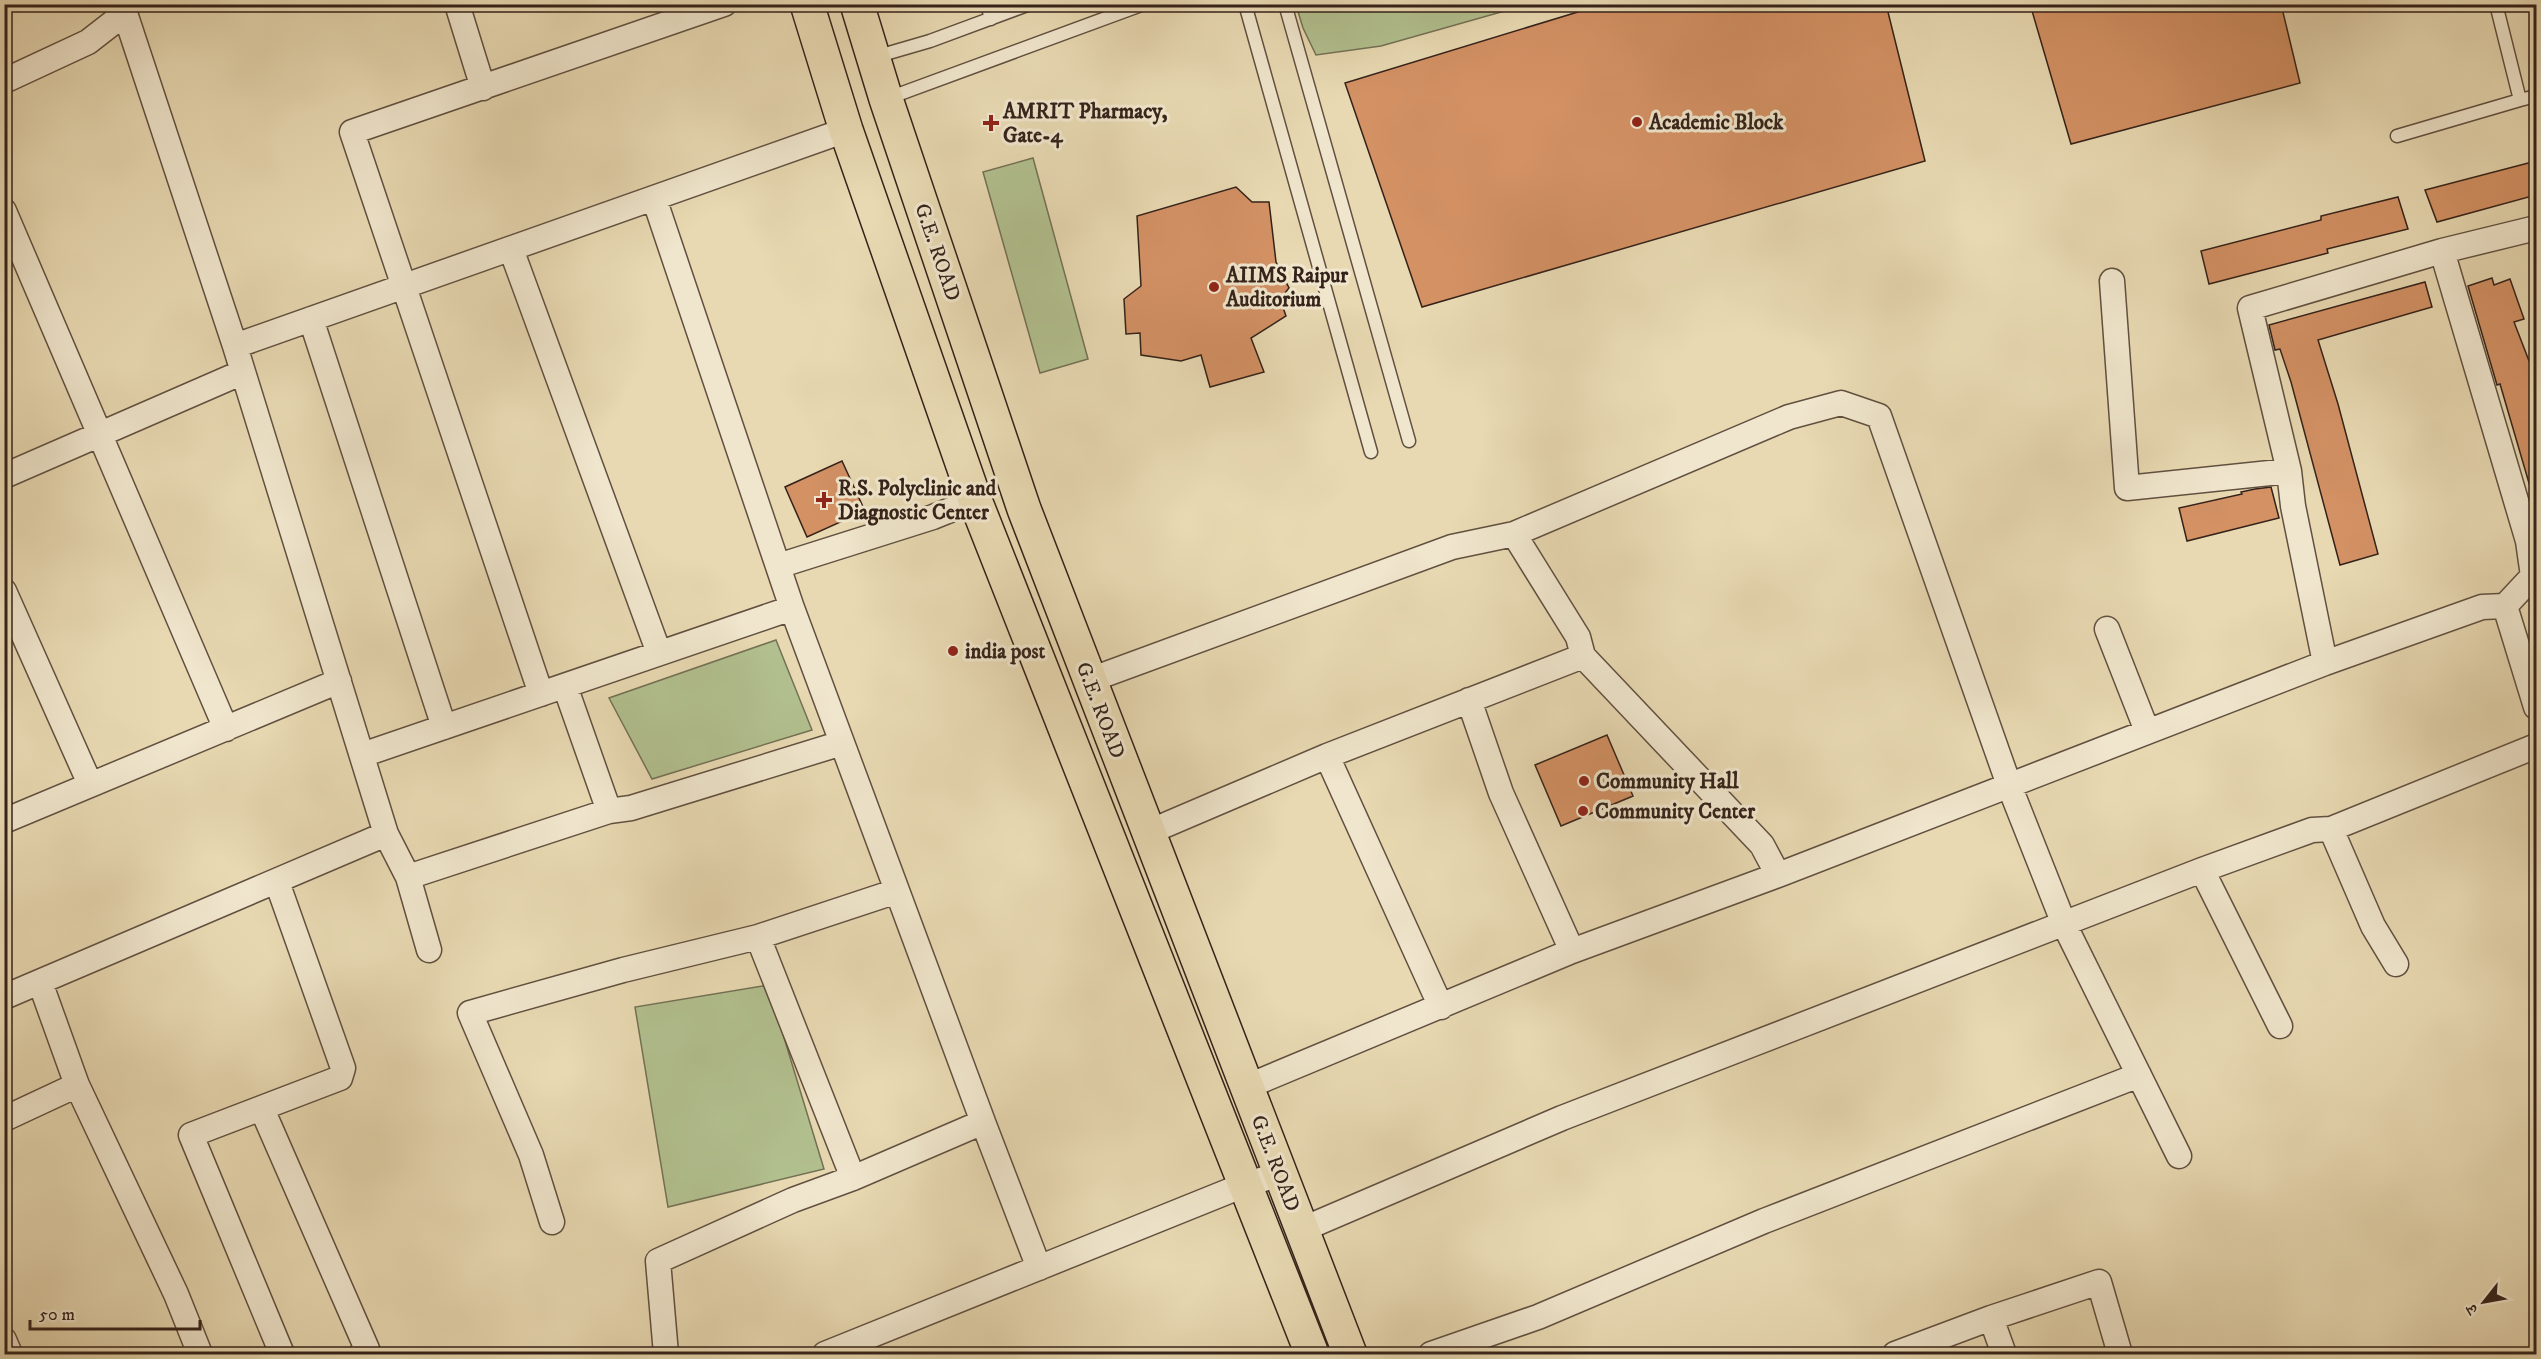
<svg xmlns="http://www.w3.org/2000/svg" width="2541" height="1359" font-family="'IM FELL DW Pica','Noto Serif Devanagari',serif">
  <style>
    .green { fill: #b2c08f; stroke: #737154; stroke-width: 1.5 }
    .building { fill: #d39164; stroke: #34221a; stroke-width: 1.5 }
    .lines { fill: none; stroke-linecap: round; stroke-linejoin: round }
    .lane-casing { stroke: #615040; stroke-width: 15 }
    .street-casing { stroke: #615040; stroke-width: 27 }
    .primary-casing { stroke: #34221a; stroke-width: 36 }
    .lane { stroke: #f0e6cd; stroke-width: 12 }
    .street { stroke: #f0e6cd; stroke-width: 24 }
    .primary { stroke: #e8d9b2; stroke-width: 33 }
    .poi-dot { fill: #8f2418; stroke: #f0e6cd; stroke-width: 2 }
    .labels { text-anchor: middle; stroke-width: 6; stroke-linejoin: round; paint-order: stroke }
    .poi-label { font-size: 21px; font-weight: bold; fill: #34221a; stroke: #f0e6cd; text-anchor: start }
    .street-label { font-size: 21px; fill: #34221a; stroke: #f0e6cd }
  </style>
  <rect width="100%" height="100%" fill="#e8d9b2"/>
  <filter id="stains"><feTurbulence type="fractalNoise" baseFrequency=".00333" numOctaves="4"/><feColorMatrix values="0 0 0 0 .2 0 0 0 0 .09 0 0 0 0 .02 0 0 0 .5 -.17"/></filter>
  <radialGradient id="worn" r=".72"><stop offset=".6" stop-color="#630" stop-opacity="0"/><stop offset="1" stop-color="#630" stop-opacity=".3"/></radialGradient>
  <path class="green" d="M 1296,5 L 1296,4 L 1526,5 L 1381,46 L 1316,55 L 1303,28 Z
    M 1033,158 L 1088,359 L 1040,373 L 983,172 Z
    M 776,640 L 812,730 L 652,779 L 609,698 Z
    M 768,985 L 824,1169 L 668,1207 L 635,1007 Z"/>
  <path class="building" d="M 1604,4 L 1886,4 L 1925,161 L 1422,307 L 1345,83 Z
    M 2030,4 L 2281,4 L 2300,83 L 2071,144 Z
    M 2536,161 L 2536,195 L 2437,222 L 2425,190 Z
    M 1236,187 L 1252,202 L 1269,202 L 1276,262 L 1289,288 L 1280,299 L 1286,316 L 1251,338 L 1264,372 L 1210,387 L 1201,355 L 1181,361 L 1141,355 L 1140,333 L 1126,334 L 1124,299 L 1141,286 L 1137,216 Z
    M 2398,197 L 2408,229 L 2327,249 L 2328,253 L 2209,284 L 2201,251 L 2321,220 L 2321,216 Z
    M 2492,278 L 2494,285 L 2510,279 L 2524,319 L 2514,322 L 2536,379 L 2536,489 L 2531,490 L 2500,384 L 2497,385 L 2468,286 Z
    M 2425,282 L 2432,307 L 2318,340 L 2338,404 L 2378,554 L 2340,565 L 2291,382 L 2280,349 L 2275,350 L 2269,325 Z
    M 842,461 L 865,511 L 807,537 L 785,487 Z
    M 2271,487 L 2279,518 L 2187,541 L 2179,508 L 2242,494 L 2241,492 L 2255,489 Z
    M 1607,735 L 1633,796 L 1561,826 L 1535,765 Z"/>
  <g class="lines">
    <defs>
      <path id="lane" d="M 987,4 L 991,19
        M 1245,4 L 1371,452
        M 1285,4 L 1409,441
        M 875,57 L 930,41 L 1030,4
        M 886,99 L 1144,4
        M 2520,100 L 2536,96
        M 2397,136 L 2520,100 L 2496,4"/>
      <path id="street" d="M 122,4 L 235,346 L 386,834 L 408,877 L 429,950
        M 457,4 L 483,88
        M 4,81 L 88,42 L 124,14 L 114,4
        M 654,198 L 792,608 L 983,1122
        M 4,211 L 226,729
        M 511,249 L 659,653
        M 2112,281 L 2127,488 L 2289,471
        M 311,319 L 444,727
        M 235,346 L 846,130
        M 4,476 L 243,372
        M 1514,534 L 1578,637 L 1583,656 L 1762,845 L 1778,875
        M 778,566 L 933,517 L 975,500
        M 4,591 L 90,784
        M 2505,606 L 2536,707
        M 2107,629 L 2147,731
        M 2325,663 L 2293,506 L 2289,471 L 2250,308 L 2442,251 L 2536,228
        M 1090,680 L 1452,547 L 1514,534 L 1789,417 L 1841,403 L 1879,416 L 2009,785 L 2064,924 L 2179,1156
        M 565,686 L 609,811
        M 541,694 L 352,132 L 724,4
        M 1469,700 L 1501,793 L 1572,951
        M 362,755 L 792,608
        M 1327,756 L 1441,1007
        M 4,821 L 339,681
        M 2331,829 L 2373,926 L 2396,964
        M 1149,832 L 1327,756 L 1583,656
        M 2202,870 L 2280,1026
        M 408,877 L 609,811 L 631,808 L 842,743
        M 277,882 L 343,1068 L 340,1078 L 191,1135 L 282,1354
        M 758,937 L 897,891
        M 40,982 L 77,1085 L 176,1294 L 200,1354
        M 4,997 L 386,834
        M 1246,1087 L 1572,951 L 1778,875 L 2325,663 L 2482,607 L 2505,606 L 2533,576 L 2528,541 L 2442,251
        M 262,1109 L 367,1349 L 361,1354
        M 4,1119 L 77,1085
        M 552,1222 L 531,1155 L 470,1013 L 623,970 L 758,937 L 853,1178 L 983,1122 L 1039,1268
        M 1301,1230 L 1562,1118 L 2202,870 L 2312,830 L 2331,829 L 2536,746
        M 1991,1318 L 2004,1354
        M 4,1340 L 10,1354
        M 666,1354 L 658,1261 L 793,1200 L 853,1178
        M 825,1354 L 1244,1185 L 1280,1174
        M 1431,1354 L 1538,1317 L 1764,1221 L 2139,1075
        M 1895,1354 L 1991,1318 L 2099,1282 L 2120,1354"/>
      <path id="primary" d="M 807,4 L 846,130 L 975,500 L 1312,1354
        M 857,4 L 886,99 L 1024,509 L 1350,1354"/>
    </defs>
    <use href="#lane" class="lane-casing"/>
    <use href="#street" class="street-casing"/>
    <use href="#primary" class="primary-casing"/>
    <use href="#lane" class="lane"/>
    <use href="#street" class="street"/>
    <use href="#primary" class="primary"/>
  </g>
  <g class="poi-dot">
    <circle cx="1637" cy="122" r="6"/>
    <path d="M988 114h6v6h6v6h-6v6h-6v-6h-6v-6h6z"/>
    <circle cx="1214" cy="287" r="6"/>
    <path d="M821 491h6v6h6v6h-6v6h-6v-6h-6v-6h6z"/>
    <circle cx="953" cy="651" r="6"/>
    <circle cx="1584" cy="781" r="6"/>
    <circle cx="1583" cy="811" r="6"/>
  </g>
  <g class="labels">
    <g class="poi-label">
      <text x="1003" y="118">AMRIT Pharmacy,<tspan x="1003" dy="24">Gate-4</tspan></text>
      <text x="1649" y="129">Academic Block</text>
      <text x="1226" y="282">AIIMS Raipur<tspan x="1226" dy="24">Auditorium</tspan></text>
      <text x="838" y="495">R.S. Polyclinic and<tspan x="838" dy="24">Diagnostic Center</tspan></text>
      <text x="965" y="658">india post</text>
      <text x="1596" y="788">Community Hall</text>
      <text x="1595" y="818">Community Center</text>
    </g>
    <g class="street-label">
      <text transform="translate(938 252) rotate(71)" y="7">G.E. ROAD</text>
      <text transform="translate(1101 710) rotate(69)" y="7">G.E. ROAD</text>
      <text transform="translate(1276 1163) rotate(69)" y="7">G.E. ROAD</text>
    </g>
  </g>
  <rect width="2541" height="1359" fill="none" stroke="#e8d9b2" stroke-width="24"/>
  <rect x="6" y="6" width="2529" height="1347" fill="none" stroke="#34221a" stroke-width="3"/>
  <rect x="12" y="12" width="2517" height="1335" fill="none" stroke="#34221a" stroke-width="1.5"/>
  <g transform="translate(2484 1302) rotate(239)" stroke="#f0e6cd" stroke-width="4.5" paint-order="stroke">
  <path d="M0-4.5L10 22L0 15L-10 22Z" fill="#34221a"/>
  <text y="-9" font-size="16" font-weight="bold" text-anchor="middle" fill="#34221a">उ</text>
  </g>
  <path d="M30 1320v9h170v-9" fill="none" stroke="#34221a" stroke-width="3"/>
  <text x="39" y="1320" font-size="18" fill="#34221a" stroke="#f0e6cd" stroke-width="4.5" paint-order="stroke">50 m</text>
  <rect width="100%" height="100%" filter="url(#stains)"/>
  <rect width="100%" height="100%" fill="url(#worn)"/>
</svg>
